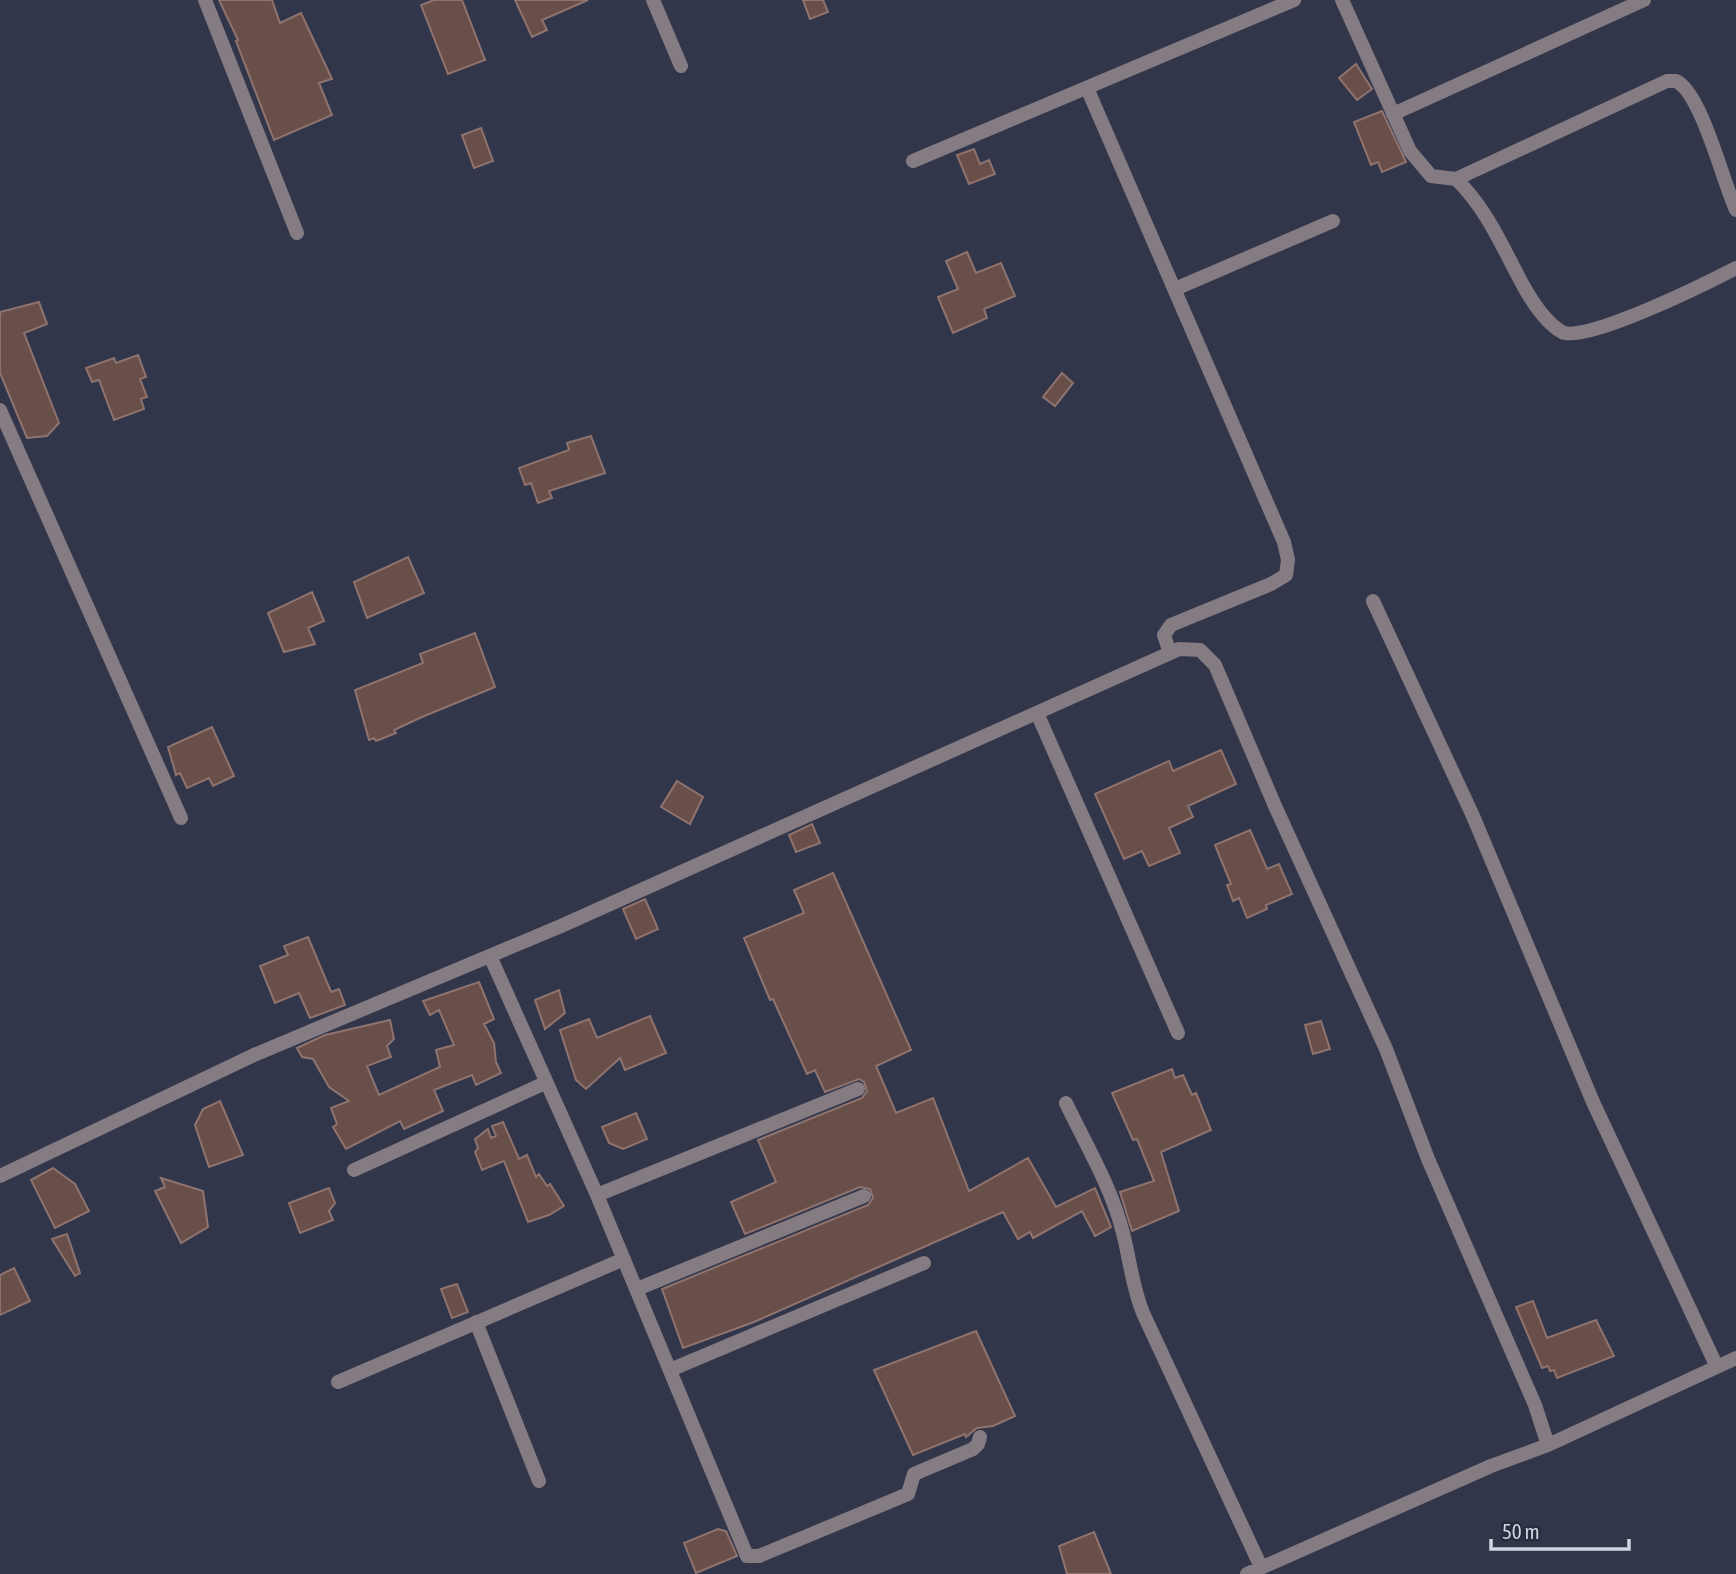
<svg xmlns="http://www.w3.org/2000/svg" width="1736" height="1574" font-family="'Asap Condensed',sans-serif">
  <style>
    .building { fill: #694f4a; stroke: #8f736e; stroke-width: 2 }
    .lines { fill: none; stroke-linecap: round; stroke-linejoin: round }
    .minor { stroke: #857b83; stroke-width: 14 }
  </style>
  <rect width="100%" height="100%" fill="#32364a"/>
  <path class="building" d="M 219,0 L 272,0 L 280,23 L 301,13 L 332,79 L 319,83 L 332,115 L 274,140 L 236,41 L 238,40 Z
    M 434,0 L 462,0 L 485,60 L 448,74 L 421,5 Z
    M 515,0 L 588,0 L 542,20 L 547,30 L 532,37 Z
    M 803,0 L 823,0 L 828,12 L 810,19 Z
    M 1356,64 L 1372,89 L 1357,100 L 1339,78 Z
    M 1382,111 L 1406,162 L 1382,172 L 1378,162 L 1371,165 L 1354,122 Z
    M 481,128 L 493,161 L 474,168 L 462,135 Z
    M 974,149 L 980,164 L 989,160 L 995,174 L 969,184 L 957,155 Z
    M 967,252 L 976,273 L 1001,263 L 1015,296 L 984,309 L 987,318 L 953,333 L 938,297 L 958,289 L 946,261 Z
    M 39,302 L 47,324 L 24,333 L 59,423 L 47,436 L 27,438 L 0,373 L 0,312 Z
    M 138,355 L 146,377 L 140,379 L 147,397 L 141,399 L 144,409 L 114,420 L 99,380 L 92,382 L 86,368 L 114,358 L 116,363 Z
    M 1062,373 L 1073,383 L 1055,406 L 1043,397 Z
    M 591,436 L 605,473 L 549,491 L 552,498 L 538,503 L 531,483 L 525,485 L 519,468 L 569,450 L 567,443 Z
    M 408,557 L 424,593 L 367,618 L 354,582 Z
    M 312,592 L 324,621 L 308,628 L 315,644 L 284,652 L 268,613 Z
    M 475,633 L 495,687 L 422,717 L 394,730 L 396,733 L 376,741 L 374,738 L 369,740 L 355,690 L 423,663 L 420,654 Z
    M 212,727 L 234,776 L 213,786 L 209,778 L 187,788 L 180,773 L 176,775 L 168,747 Z
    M 1221,750 L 1236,784 L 1188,806 L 1193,817 L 1169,828 L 1180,853 L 1149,866 L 1142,851 L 1124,859 L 1095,794 L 1169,761 L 1173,771 Z
    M 677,781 L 703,797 L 690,824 L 661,807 Z
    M 812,824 L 820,843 L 796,852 L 789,835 Z
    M 1250,830 L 1267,869 L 1279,864 L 1292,894 L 1266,905 L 1267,909 L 1247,918 L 1239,898 L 1233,901 L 1227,885 L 1231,884 L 1215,845 Z
    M 833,873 L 911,1050 L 876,1066 L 896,1113 L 933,1098 L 969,1191 L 1028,1158 L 1056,1207 L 1095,1188 L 1111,1227 L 1095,1236 L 1082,1211 L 1033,1238 L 1030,1232 L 1018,1239 L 1003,1212 L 754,1322 L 683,1348 L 662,1289 L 868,1205 L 873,1198 L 870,1189 L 860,1187 L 745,1234 L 731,1202 L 776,1182 L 758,1140 L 862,1098 L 867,1091 L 864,1082 L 859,1079 L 825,1092 L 815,1070 L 807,1074 L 773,999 L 770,1000 L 744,938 L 804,913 L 794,890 Z
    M 645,899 L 658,929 L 636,939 L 623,909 Z
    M 308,937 L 331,992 L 339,989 L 345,1005 L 310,1018 L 299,993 L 275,1003 L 260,966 L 288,955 L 284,946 Z
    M 479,982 L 494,1019 L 484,1024 L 494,1043 L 496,1062 L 501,1073 L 476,1085 L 472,1075 L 434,1090 L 443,1111 L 404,1129 L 400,1121 L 346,1149 L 333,1127 L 337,1124 L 331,1108 L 349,1101 L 329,1087 L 313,1059 L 302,1057 L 297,1048 L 325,1035 L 390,1020 L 394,1039 L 387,1046 L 391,1057 L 367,1066 L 379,1095 L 440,1067 L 436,1050 L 454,1045 L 439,1010 L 430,1015 L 423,1001 Z
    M 559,990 L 565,1013 L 545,1029 L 535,1000 Z
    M 650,1016 L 666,1053 L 625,1070 L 620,1058 L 586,1089 L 576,1080 L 560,1030 L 589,1019 L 597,1038 Z
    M 1321,1021 L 1330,1049 L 1313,1054 L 1305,1025 Z
    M 1172,1069 L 1175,1078 L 1183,1075 L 1192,1095 L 1196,1093 L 1211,1130 L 1161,1152 L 1179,1211 L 1132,1231 L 1120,1192 L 1154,1181 L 1137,1139 L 1133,1140 L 1112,1093 Z
    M 220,1101 L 243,1155 L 209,1167 L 195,1125 L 203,1109 Z
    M 636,1113 L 647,1139 L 623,1149 L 609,1143 L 602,1127 Z
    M 503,1122 L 519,1159 L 527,1155 L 536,1177 L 539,1174 L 547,1186 L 550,1184 L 564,1206 L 549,1215 L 528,1222 L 504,1161 L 482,1170 L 475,1152 L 478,1148 L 475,1139 L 488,1129 L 491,1138 L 496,1136 L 492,1126 Z
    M 53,1168 L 75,1184 L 89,1211 L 55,1228 L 31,1180 Z
    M 161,1178 L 203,1191 L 208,1227 L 181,1243 L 155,1191 L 165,1187 Z
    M 329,1188 L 335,1203 L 329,1211 L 333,1220 L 300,1233 L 289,1203 Z
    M 67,1234 L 80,1273 L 75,1276 L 52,1239 Z
    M 14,1268 L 30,1301 L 0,1315 L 0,1275 Z
    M 457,1284 L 468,1312 L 452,1318 L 441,1289 Z
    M 1533,1301 L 1547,1338 L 1596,1320 L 1614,1356 L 1557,1378 L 1554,1370 L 1550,1371 L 1548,1366 L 1542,1368 L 1516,1307 Z
    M 976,1331 L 1015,1416 L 993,1426 L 977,1428 L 966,1437 L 965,1434 L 913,1455 L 874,1370 Z
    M 718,1529 L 726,1531 L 737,1556 L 696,1573 L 684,1543 Z
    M 1094,1532 L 1111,1574 L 1067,1574 L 1059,1546 Z"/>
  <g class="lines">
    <path class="minor" d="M 205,0 L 297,233
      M 653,0 L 681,66
      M 1342,0 L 1410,151 L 1431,176 L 1456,179 L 1667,81 L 1676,81 C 1701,92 1723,182 1736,210
      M 1087,88 L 1267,503 L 1284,542 L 1288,560 L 1286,575 L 1271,584 L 1171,625 L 1164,635 L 1170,653
      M 1393,114 L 1644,0
      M 913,161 L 1294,0
      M 1456,179 C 1488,210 1503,249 1524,287 C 1533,303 1546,323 1562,332 C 1585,344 1709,282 1736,268
      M 1175,289 L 1333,221
      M 0,410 L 181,818
      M 1373,601 L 1473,816 L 1593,1102 L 1717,1367
      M 1037,713 L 1178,1033
      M 490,956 L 597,1195 L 747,1556 L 759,1556 L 908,1494 L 914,1474 L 973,1449 L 978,1444 L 980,1437
      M 1066,1103 C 1086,1145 1112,1188 1123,1233 C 1130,1260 1132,1286 1143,1313 L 1261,1567
      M 354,1170 L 545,1083
      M 0,1176 L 254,1055 L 561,926 L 1179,649 L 1200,650 L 1215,665 L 1275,806 L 1386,1049 L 1428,1159 L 1535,1405 L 1548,1445 L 1491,1466 L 1247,1574
      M 597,1195 L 858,1089
      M 637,1289 L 864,1196
      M 476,1322 L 539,1481
      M 670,1370 L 924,1263
      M 338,1382 L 624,1259
      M 1548,1445 L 1736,1358"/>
  </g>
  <path d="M1491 1539v10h138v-10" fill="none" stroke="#d0d3e0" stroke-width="3.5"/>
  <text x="1502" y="1539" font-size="21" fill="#d0d3e0" stroke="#282c3f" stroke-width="5" paint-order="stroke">50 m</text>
</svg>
